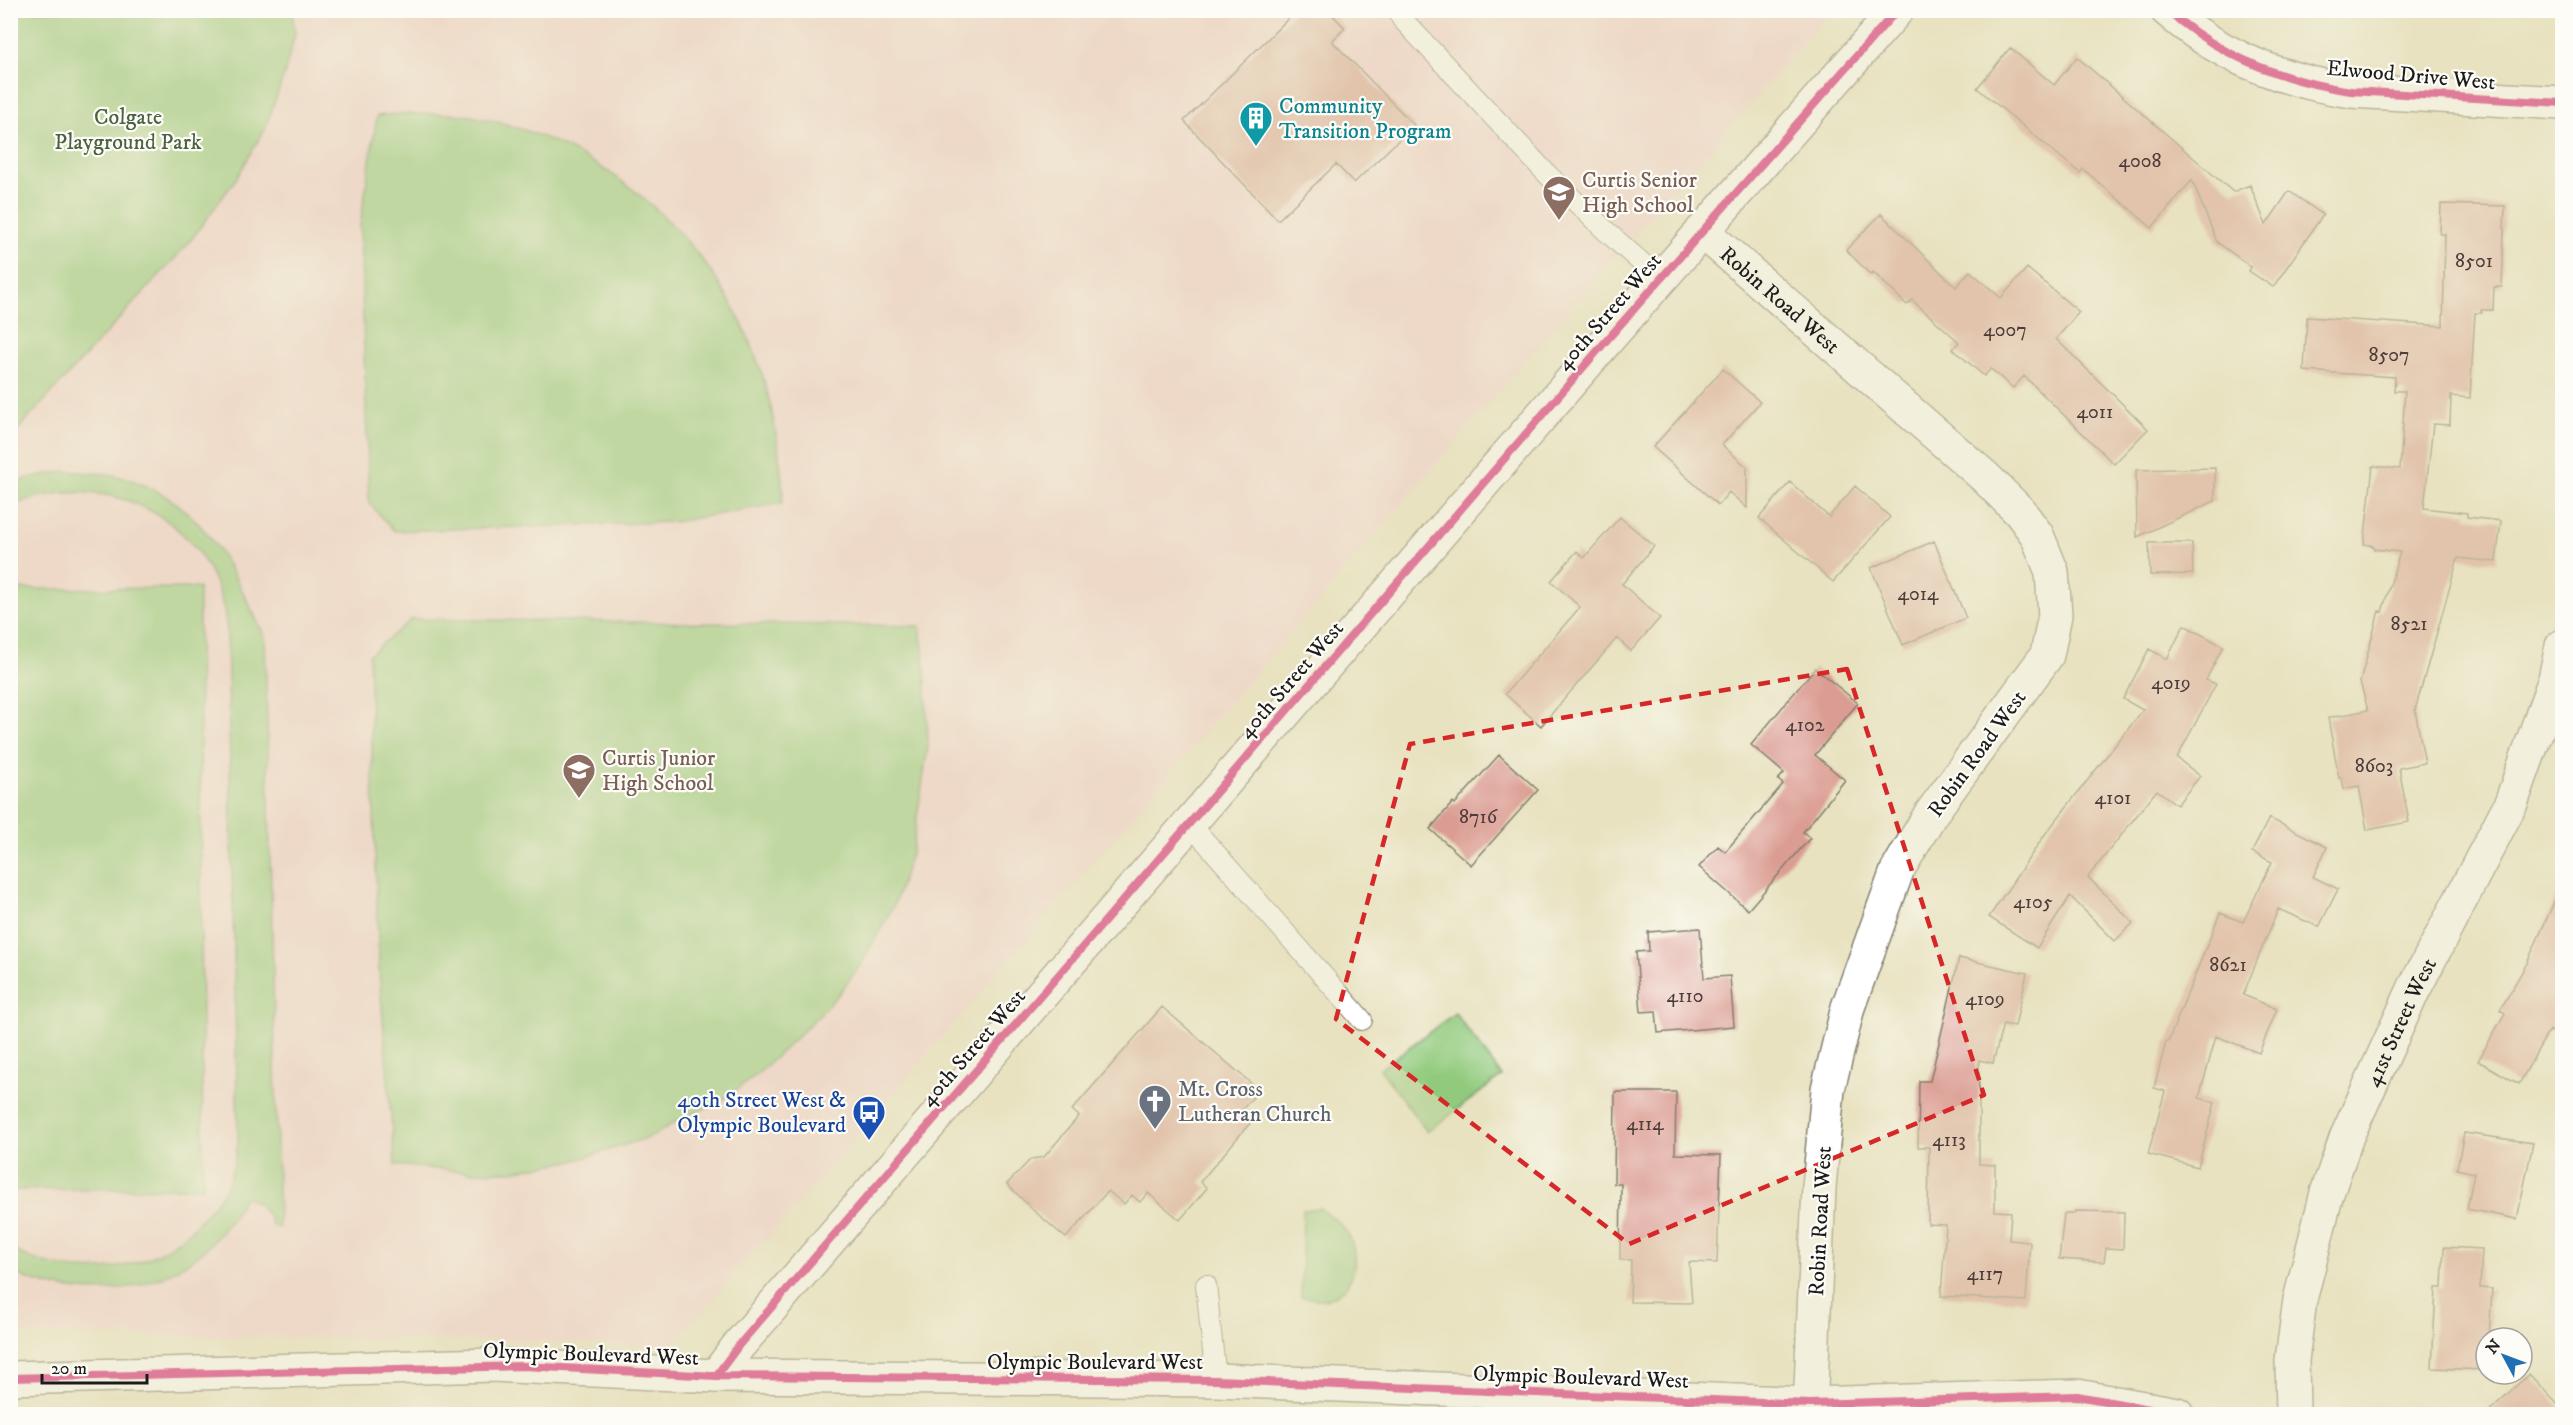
<svg xmlns="http://www.w3.org/2000/svg" width="2573" height="1425" font-family="'IM FELL DW Pica',serif">
  <style>
    .built { fill: #f7cfd4 }
    .green { fill: #91ca7d; stroke: #56734c; stroke-width: 1.5 }
    .building { fill: #db9d93 }
    .lines { fill: none; stroke-linecap: round; stroke-linejoin: round }
    .service-casing { stroke: #827f6e; stroke-width: 22 }
    .minor-casing { stroke: #827f6e; stroke-width: 36 }
    .tertiary-casing { stroke: #827f6e; stroke-width: 36 }
    .service { stroke: #fff; stroke-width: 20 }
    .minor { stroke: #fff; stroke-width: 33 }
    .tertiary { stroke: #fff; stroke-width: 33 }
    .cycleway-casing { stroke: #fdfcf7; stroke-width: 11 }
    .cycleway { stroke: #d6006c; stroke-width: 8 }
    .marked { fill: none; stroke: #d62828; stroke-width: 4.5; stroke-dasharray: 12 8; stroke-linejoin: round }
    .labels { text-anchor: middle; stroke-width: 4.5; stroke-linejoin: round; paint-order: stroke }
    .number-label { font-size: 20px; fill: #4c3c3a }
    .street-label { font-size: 22px; fill: #1c1c1c; stroke: #fdfcf7 }
    .culture-label { font-size: 22px; fill: #0d838f; stroke: #fdfcf7; text-anchor: start }
    .park-label { font-size: 22px; fill: #4b6243; stroke: #fdfcf7 }
    .education-label { font-size: 22px; fill: #785e54; stroke: #fdfcf7; text-anchor: start }
    .worship-label { font-size: 22px; fill: #5b616d; stroke: #fdfcf7; text-anchor: start }
    .transit-label { font-size: 22px; fill: #164399; stroke: #fdfcf7; text-anchor: end }
  </style>
  <rect width="100%" height="100%" fill="#fdfcf7"/>
  <filter id="ink" filterUnits="userSpaceOnUse"><feTurbulence type="fractalNoise" baseFrequency=".0167" numOctaves="2"/><feDisplacementMap in="SourceGraphic" scale="12" xChannelSelector="R" yChannelSelector="G"/><feConvolveMatrix kernelMatrix="1 2 1 2 8 2 1 2 1" color-interpolation-filters="sRGB"/></filter>
  <filter id="wash" filterUnits="userSpaceOnUse"><feTurbulence type="fractalNoise" baseFrequency=".008" numOctaves="4" result="noise"/><feDisplacementMap in="SourceGraphic" scale="24" xChannelSelector="R" yChannelSelector="G"/><feGaussianBlur stdDeviation="1.35" result="paint"/><feColorMatrix in="noise" values="0 0 0 0 0 0 0 0 0 0 0 0 0 0 0 0 0 1.4 0 .05"/><feComposite in="paint" operator="in"/></filter>
  <g filter="url(#wash)">
    <rect width="100%" height="100%" fill="#e8e2c0"/>
    <path class="built" d="M 292,11 L 1832,11 L 1570,309 L 836,1161 L 673,1344 L 664,1347 L 528,1341 L 11,1334 L 10,437 L 188,244 L 236,179 L 265,129 L 284,75 L 295,34 Z"/>
    <path class="green" d="M 10,11 L 292,11 L 295,34 L 284,75 L 265,129 L 236,179 L 188,244 L 11,437 Z
      M 394,114 C 421,114 449,112 476,117 C 608,143 719,243 761,371 C 774,410 779,450 783,491 L 782,503 L 674,522 L 394,531 L 369,503 L 360,225 L 377,116 Z
      M 66,471 C 81,473 97,472 112,475 C 201,493 229,564 265,637 L 279,1227 L 273,1227 C 268,1213 259,1201 244,1197 C 199,1288 99,1312 11,1272 L 11,1249 C 79,1285 160,1274 208,1211 C 215,1203 223,1195 227,1185 C 233,1171 236,1156 238,1141 L 227,631 C 218,521 109,465 11,506 L 11,485 L 32,477 Z
      M 199,588 L 203,1188 L 11,1190 L 11,589 Z
      M 412,619 L 920,626 L 925,666 L 928,747 L 912,851 L 894,905 L 861,964 L 837,996 L 800,1034 L 761,1071 L 721,1101 L 678,1120 L 653,1136 L 577,1160 L 511,1171 L 471,1172 L 395,1165 L 379,971 L 369,655 Z
      M 1455,1013 L 1502,1076 L 1427,1132 L 1380,1069 Z
      M 1319,1208 C 1328,1214 1339,1221 1345,1230 C 1362,1252 1357,1293 1325,1299 C 1317,1300 1309,1298 1301,1297 L 1303,1210 Z"/>
    <g id="blocks">
      <path class="building" d="M 1297,10 L 1328,10 L 1345,28 L 1332,41 L 1414,125 L 1354,183 L 1336,164 L 1278,220 L 1184,121 Z
        M 2010,48 L 2054,85 L 2077,57 L 2233,192 L 2250,185 L 2266,225 L 2289,191 L 2323,215 L 2273,287 L 2249,271 L 2251,267 L 2217,242 L 2192,180 L 2152,228 L 2083,169 L 2080,173 L 1977,88 Z
        M 2441,204 L 2505,206 L 2502,287 L 2494,287 L 2493,310 L 2481,310 L 2482,313 L 2475,313 L 2470,398 L 2451,396 L 2450,425 L 2433,424 L 2424,508 L 2467,513 L 2467,517 L 2501,521 L 2496,562 L 2458,558 L 2415,710 L 2425,763 L 2399,768 L 2409,822 L 2367,830 L 2359,786 L 2344,789 L 2342,778 L 2339,778 L 2328,718 L 2368,710 L 2360,682 L 2379,611 L 2382,612 L 2400,552 L 2374,549 L 2374,546 L 2364,544 L 2373,466 L 2400,469 L 2405,391 L 2394,391 L 2395,377 L 2304,371 L 2307,317 L 2443,326 L 2445,234 L 2440,234 Z
        M 1881,214 L 1956,287 L 1970,271 L 2001,298 L 2027,268 L 2079,312 L 2056,339 L 2148,429 L 2114,464 L 2024,376 L 2013,388 L 1991,369 L 1984,376 L 1953,349 L 1959,342 L 1912,300 L 1907,305 L 1873,272 L 1871,275 L 1846,250 Z
        M 1723,369 L 1760,402 L 1722,445 L 1747,467 L 1747,508 L 1729,492 L 1718,505 L 1653,447 Z
        M 2215,468 L 2215,501 L 2137,537 L 2136,470 Z
        M 1790,482 L 1829,517 L 1855,486 L 1890,517 L 1833,582 L 1759,518 Z
        M 1620,517 L 1654,546 L 1622,584 L 1660,618 L 1631,651 L 1617,638 L 1541,726 L 1505,694 L 1580,607 L 1551,581 L 1577,551 L 1584,558 Z
        M 1934,541 L 1966,618 L 1903,645 L 1871,568 Z
        M 2149,543 L 2192,543 L 2193,574 L 2150,575 Z
        M 2184,625 L 2223,646 L 2206,680 L 2216,684 L 2177,758 L 2200,776 L 2177,805 L 2157,790 L 2088,877 L 2133,923 L 2115,941 L 2070,896 L 2037,948 L 1989,917 L 2046,833 L 2143,710 L 2123,699 L 2149,649 L 2167,659 Z
        M 1815,668 L 1858,703 L 1815,755 L 1845,780 L 1803,832 L 1810,838 L 1748,910 L 1699,867 L 1718,846 L 1725,852 L 1783,784 L 1778,780 L 1784,773 L 1751,745 Z
        M 1499,755 L 1538,790 L 1471,865 L 1430,829 L 1453,802 L 1455,804 Z
        M 2269,818 L 2327,847 L 2313,877 L 2338,889 L 2319,927 L 2278,909 L 2243,995 L 2277,1009 L 2259,1053 L 2216,1036 L 2199,1098 L 2215,1102 L 2198,1167 L 2148,1154 L 2165,1091 L 2154,1088 L 2166,1042 L 2168,1042 L 2220,913 L 2243,922 L 2272,862 L 2252,852 Z
        M 2562,884 L 2562,1037 L 2549,1030 L 2519,1084 L 2478,1061 L 2505,1013 L 2500,1010 L 2527,963 Z
        M 1700,928 L 1704,978 L 1730,976 L 1734,1026 L 1658,1033 L 1656,1011 L 1641,1012 L 1636,952 L 1649,951 L 1648,932 Z
        M 1959,958 L 2027,973 L 2015,1026 L 2003,1024 L 1993,1063 L 1979,1060 L 1979,1164 L 1995,1165 L 1995,1211 L 2011,1212 L 2009,1240 L 2030,1242 L 2026,1301 L 1941,1296 L 1946,1225 L 1928,1224 L 1929,1147 L 1918,1147 L 1919,1081 L 1930,1081 Z
        M 1162,1007 L 1259,1090 L 1240,1112 L 1251,1122 L 1200,1182 L 1207,1188 L 1180,1220 L 1148,1193 L 1140,1202 L 1132,1195 L 1124,1204 L 1108,1191 L 1066,1238 L 1033,1210 L 1007,1184 L 1031,1159 L 1044,1157 L 1079,1116 L 1072,1110 Z
        M 1615,1092 L 1676,1092 L 1675,1154 L 1721,1155 L 1717,1263 L 1689,1262 L 1692,1303 L 1630,1302 L 1631,1260 L 1620,1260 L 1621,1184 L 1614,1184 Z
        M 2464,1133 L 2533,1143 L 2517,1219 L 2467,1209 L 2474,1173 L 2457,1169 Z
        M 2075,1211 L 2124,1212 L 2123,1249 L 2106,1248 L 2104,1262 L 2059,1259 L 2064,1214 L 2074,1214 Z
        M 2444,1247 L 2482,1249 L 2480,1288 L 2492,1289 L 2489,1338 L 2486,1338 L 2486,1370 L 2432,1368 L 2436,1288 L 2442,1288 Z
        M 2529,1374 L 2562,1409 L 2562,1414 L 2486,1414 Z"/>
    </g>
  </g>
  <g filter="url(#ink)">
    <use href="#blocks" fill-opacity="0" stroke="#827f6e" stroke-width="1.5"/>
    <g class="lines">
      <defs>
        <path id="service" d="M 1397,10 L 1402,19 L 1547,174 L 1606,231 L 1660,279
          M 1189,823 L 1362,1020
          M 1206,1285 L 1216,1380"/>
        <g id="minor">
          <path id="s1" d="M 1702,231 L 1985,477 L 2020,512 L 2037,535 L 2052,572 L 2055,615 L 2047,655 L 1930,815 L 1897,871 L 1848,1007 L 1828,1089 L 1819,1187 L 1810,1414"/>
          <path d="M 716,1376 L 1216,1380 L 1810,1404 L 2077,1396 L 2177,1414"/>
          <path id="s2" d="M 2293,1414 L 2292,1360 L 2300,1300 L 2327,1193 L 2347,1136 L 2414,989 L 2511,803 L 2555,679 L 2562,646"/>
        </g>
        <path id="tertiary" d="M 2167,10 C 2219,56 2284,81 2351,91 L 2562,103
          M 10,1378 L 493,1365 L 716,1376 L 739,1345 L 1606,341 L 1897,10"/>
      </defs>
      <use href="#service" class="service-casing"/>
      <use href="#minor" class="minor-casing"/>
      <use href="#tertiary" class="tertiary-casing"/>
      <use href="#service" class="service"/>
      <use href="#minor" class="minor"/>
      <use href="#tertiary" class="tertiary"/>
      <defs>
        <path id="cycleway" d="M 2167,10 C 2219,56 2284,81 2351,91 L 2562,103
          M 716,1376 L 739,1345 L 1606,341 L 1897,10
          M 10,1378 L 524,1366 L 716,1376 L 1216,1380 L 1810,1404 L 2077,1396 L 2177,1414"/>
      </defs>
      <use href="#cycleway" class="cycleway-casing"/>
      <use href="#cycleway" class="cycleway"/>
    </g>
  </g>
  <path d="M0 0H2573V1425H0ZM 1847,669 L 1984,1095 L 1629,1244 L 1336,1019 L 1410,744 Z" fill="#e8e2c0" fill-opacity=".55" fill-rule="evenodd"/>
  <path class="marked" d="M 1847,669 L 1984,1095 L 1629,1244 L 1336,1019 L 1410,744 Z"/>
  <defs>
    <symbol id="building-pin" viewBox="-11 -11 22 30"><path d="M0 17L-7.5 6A9.5 9.5 0 1 1 7.5 6Z" fill="#0f9aa8" stroke="#fdfcf7"/><path d="M-4-6H4V6H1V3H-1V6H-4ZM-2.5-4.3h1.7v1.8h-1.7ZM.8-4.3h1.7v1.8H.8ZM-2.5-1h1.7V.8h-1.7ZM.8-1h1.7V.8H.8Z" fill="#fff"/></symbol>
    <symbol id="school-pin" viewBox="-11 -11 22 30"><path d="M0 17L-7.5 6A9.5 9.5 0 1 1 7.5 6Z" fill="#8d6e63" stroke="#fdfcf7"/><path d="M0-5L7-2L0 1L-7-2ZM-4 1L0 2.5L4 1V4Q0 6-4 4Z" fill="#fff"/></symbol>
    <symbol id="church-pin" viewBox="-11 -11 22 30"><path d="M0 17L-7.5 6A9.5 9.5 0 1 1 7.5 6Z" fill="#6b7280" stroke="#fdfcf7"/><path d="M-1.2-6h2.4v3.5h3.3v2.4h-3.3V6h-2.4V-.1h-3.3v-2.4h3.3Z" fill="#fff"/></symbol>
    <symbol id="bus-pin" viewBox="-11 -11 22 30"><path d="M0 17L-7.5 6A9.5 9.5 0 1 1 7.5 6Z" fill="#1a4fb4" stroke="#fdfcf7"/><path d="M-5-6H5V4H4V6H2V4H-2V6H-4V4H-5ZM-3.5-4V0h7V-4ZM-3.5 1.2v1.5H-2V1.2ZM2 1.2v1.5H3.5V1.2Z" fill="#fff"/></symbol>
  </defs>
  <g fill-rule="evenodd">
    <use href="#building-pin" x="1237" y="99" width="38" height="52"/>
    <use href="#school-pin" x="1540" y="173" width="38" height="52"/>
    <use href="#school-pin" x="560" y="751" width="38" height="52"/>
    <use href="#church-pin" x="1136" y="1082" width="38" height="52"/>
    <use href="#bus-pin" x="850" y="1093" width="38" height="52"/>
  </g>
  <g class="labels">
    <g class="number-label">
      <text x="2140" y="167">4008</text>
      <text x="2474" y="267">8501</text>
      <text x="2005" y="336">4007</text>
      <text x="2389" y="361">8507</text>
      <text x="2095" y="418">4011</text>
      <text x="1918" y="600">4014</text>
      <text x="2409" y="630">8521</text>
      <text x="2171" y="689">4019</text>
      <text x="1805" y="731">4102</text>
      <text x="2374" y="772">8603</text>
      <text x="2113" y="804">4101</text>
      <text x="1478" y="823">8716</text>
      <text x="2033" y="908">4105</text>
      <text x="2228" y="971">8621</text>
      <text x="1685" y="1002">4110</text>
      <text x="1985" y="1005">4109</text>
      <text x="1645" y="1130">4114</text>
      <text x="1949" y="1146">4113</text>
      <text x="1985" y="1280">4117</text>
    </g>
    <g class="street-label">
      <text transform="translate(2411 74) rotate(5)" y="8">Elwood Drive West</text>
      <text dy="8" stroke="none"><textPath href="#s1" startOffset="104">Robin Road West</textPath></text>
      <text transform="translate(1608 311) rotate(-49)" y="8">40th Street West</text>
      <text transform="translate(1290 679) rotate(-49)" y="8">40th Street West</text>
      <text transform="translate(1976 753) rotate(-54)" y="8">Robin Road West</text>
      <text dy="8" stroke="none"><textPath href="#s2" startOffset="411">41st Street West</textPath></text>
      <text transform="translate(972 1047) rotate(-49)" y="8">40th Street West</text>
      <text transform="translate(1819 1221) rotate(-87)" y="8">Robin Road West</text>
      <text transform="translate(591 1353) rotate(2)" y="8">Olympic Boulevard West</text>
      <text x="1095" y="1369">Olympic Boulevard West</text>
      <text transform="translate(1581 1376) rotate(2)" y="8">Olympic Boulevard West</text>
    </g>
    <g class="culture-label">
      <text x="1279" y="113">Community<tspan x="1279" dy="25">Transition Program</tspan></text>
    </g>
    <g class="park-label">
      <text x="128" y="124">Colgate<tspan x="128" dy="25">Playground Park</tspan></text>
    </g>
    <g class="education-label">
      <text x="1582" y="187">Curtis Senior<tspan x="1582" dy="25">High School</tspan></text>
      <text x="602" y="765">Curtis Junior<tspan x="602" dy="25">High School</tspan></text>
    </g>
    <g class="worship-label">
      <text x="1178" y="1096">Mt. Cross<tspan x="1178" dy="25">Lutheran Church</tspan></text>
    </g>
    <g class="transit-label">
      <text x="846" y="1107">40th Street West &amp;<tspan x="846" dy="25">Olympic Boulevard</tspan></text>
    </g>
  </g>
  <rect width="2573" height="1425" fill="none" stroke="#fdfcf7" stroke-width="36"/>
  <g transform="translate(2504 1356) rotate(311)"><circle r="28" fill="#fdfcf7" stroke="#a3a29f" stroke-width="1.5"/>
  <path d="M0-4.5L10 22L0 15L-10 22Z" fill="#1f6fb2"/>
  <text y="-9" font-size="16" font-weight="bold" text-anchor="middle" fill="#1c1c1c">N</text>
  </g>
  <path d="M42 1374v9h105v-9" fill="none" stroke="#1c1c1c" stroke-width="3"/>
  <text x="51" y="1374" font-size="18" fill="#1c1c1c" stroke="#fdfcf7" stroke-width="4.5" paint-order="stroke">20 m</text>
</svg>
